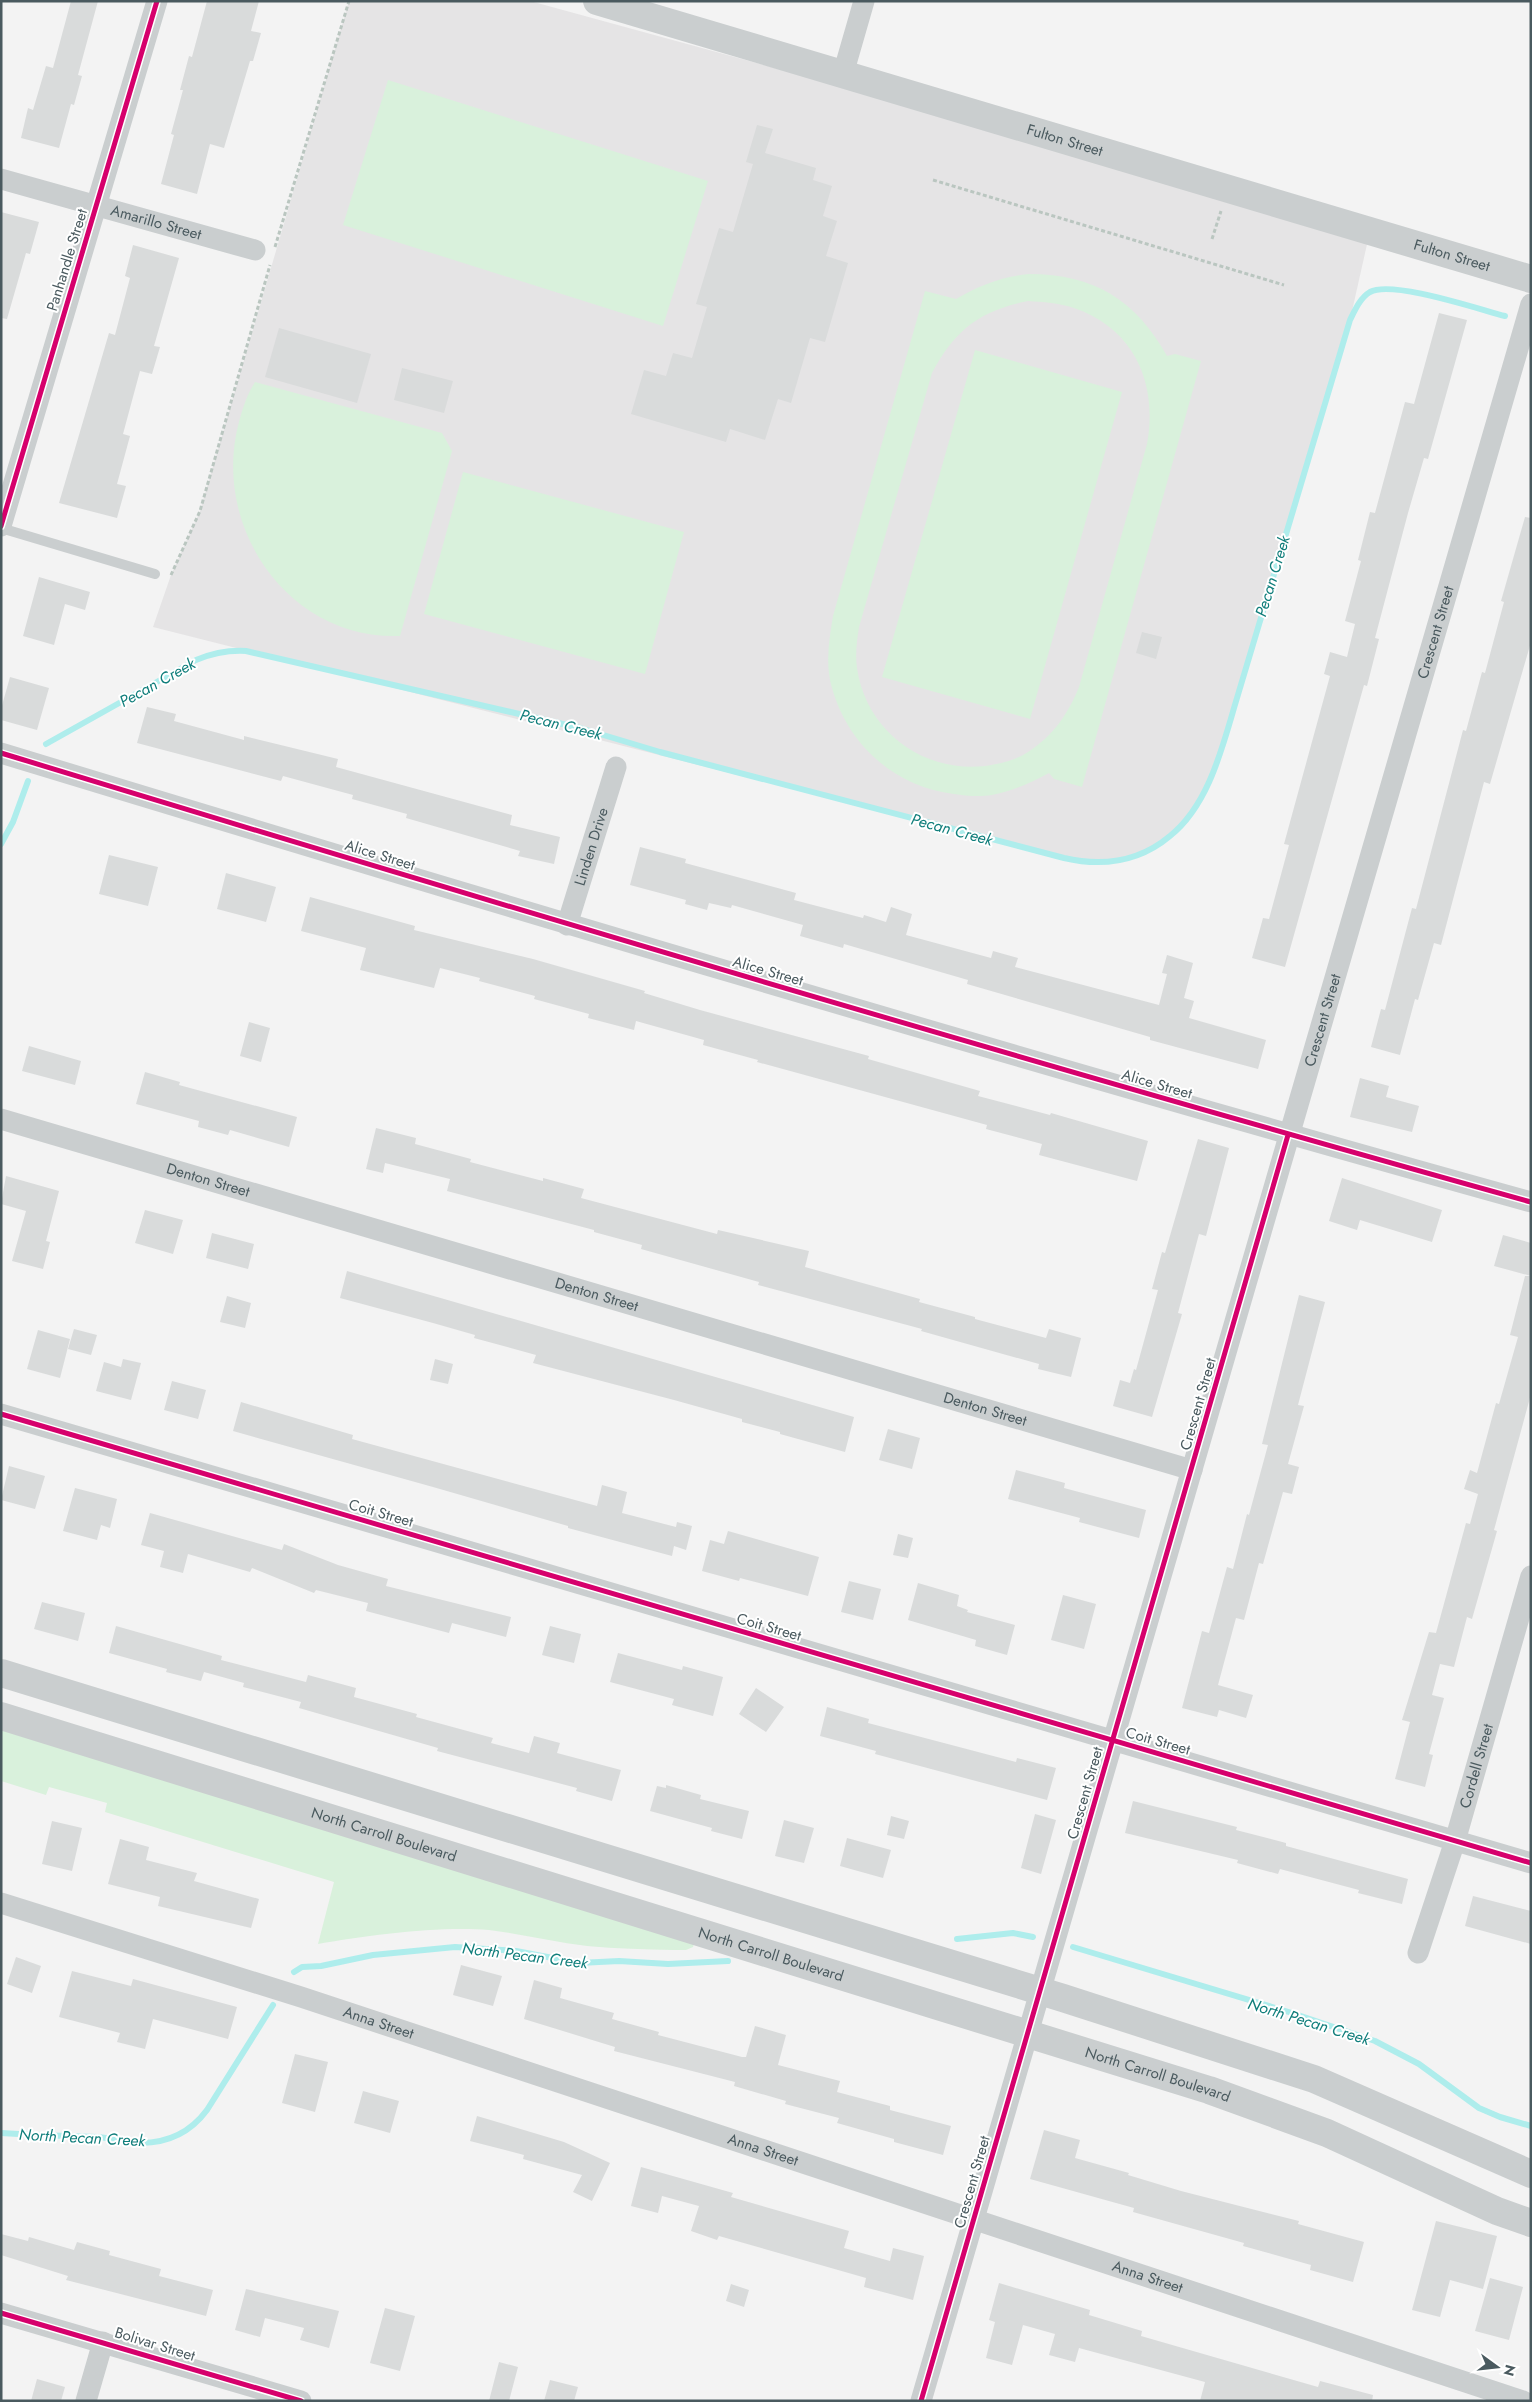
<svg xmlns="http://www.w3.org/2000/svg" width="1532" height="2402" font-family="Jost,sans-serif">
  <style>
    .education { fill: #e5e4e5 }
    .green { fill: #d9f1dc; fill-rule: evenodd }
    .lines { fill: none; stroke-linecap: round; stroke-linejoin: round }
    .stream { stroke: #aeedec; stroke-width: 6 }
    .building { fill: #d9dbdb }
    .path { stroke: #bac6c0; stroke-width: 3; stroke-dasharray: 4 2.5; stroke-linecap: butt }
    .lane { stroke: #cacecf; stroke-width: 10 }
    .street { stroke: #cacecf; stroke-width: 21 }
    .secondary { stroke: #cacecf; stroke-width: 28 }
    .cycleway-casing { stroke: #fff; stroke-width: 8 }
    .cycleway { stroke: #d6006c; stroke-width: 5 }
    .labels { text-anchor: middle; stroke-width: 4; stroke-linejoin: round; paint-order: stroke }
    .street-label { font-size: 15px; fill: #4a5a5f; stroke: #fff }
    .water-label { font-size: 16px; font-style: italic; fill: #107e7b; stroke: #fff }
  </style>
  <rect width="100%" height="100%" fill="#f3f3f3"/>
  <path class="education" d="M 349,1 L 530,1 L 1370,231 L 1350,320 L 1223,743 L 1204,791 L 1191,813 L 1170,836 L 1130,859 L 1096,863 L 1070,859 L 153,627 L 171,575 L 200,511 Z"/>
  <path class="green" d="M 388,80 L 708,181 L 663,326 L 343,225 Z
    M 1029,274 C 1094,274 1136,300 1167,356 L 1175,354 L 1201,361 L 1082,787 L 1054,779 L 1049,773 C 1031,783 1012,791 992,795 C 980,797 966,796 954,794 C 895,787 848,745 832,688 C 825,664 829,640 833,616 L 925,291 L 956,299 C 980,285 1001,277 1029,274 ZM 1028,301 C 1043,302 1059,303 1074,308 C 1135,329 1158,384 1147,444 L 1079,687 C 1068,714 1053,736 1028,752 C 1016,760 1000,764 985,766 C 923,773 866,731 857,668 C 855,654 857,640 859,627 L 932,373 C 955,330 979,311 1028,301 Z
    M 975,350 L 1122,392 L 1030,719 L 882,677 Z
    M 255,382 L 442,433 L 452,451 L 400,636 C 294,640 217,537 236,435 C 240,416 245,398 255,382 Z
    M 463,472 L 684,532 L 645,674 L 424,614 Z
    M 1,1730 L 695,1941 L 693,1947 L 686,1950 L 674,1950 C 645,1949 616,1949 587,1946 C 554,1942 522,1934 489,1930 C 438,1926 369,1935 318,1944 L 334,1882 L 105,1812 L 107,1803 L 49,1787 L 46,1795 L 1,1781 Z"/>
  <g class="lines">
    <path class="stream" d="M 46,744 L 196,660 C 213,653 228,650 246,651 L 580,728 L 660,752 L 1064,858 C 1103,867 1139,862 1170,836 C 1210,804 1223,744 1237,698 C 1249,659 1260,620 1272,581 C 1298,494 1324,407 1350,320 C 1355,310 1360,298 1370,292 C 1392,280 1478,309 1505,316
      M 1,844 L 13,822 L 28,781
      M 957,1939 L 1013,1933 L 1033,1937
      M 1073,1947 L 1292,2013 L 1375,2041 L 1419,2064 L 1479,2108 L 1500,2117 L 1531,2126
      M 294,1972 L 302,1967 L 321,1966 L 373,1955 L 455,1947 L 516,1951 L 579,1963 L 619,1961 L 668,1964 L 728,1961
      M 1,2133 C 33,2135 65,2136 97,2137 C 107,2137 117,2141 127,2142 C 160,2146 187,2137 207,2110 L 273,2005"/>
  </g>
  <path class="building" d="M 71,1 L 98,1 L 78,75 L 82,76 L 74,105 L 71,104 L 59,148 L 21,138 L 28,108 L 33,110 L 46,66 L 53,68 Z
    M 207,1 L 259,1 L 251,31 L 261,33 L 253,61 L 250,61 L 224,148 L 210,144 L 197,194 L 161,184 L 174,135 L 171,134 L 183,90 L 180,90 L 189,56 L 192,57 Z
    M 757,125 L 773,129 L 765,153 L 816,168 L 813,180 L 832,186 L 823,216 L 837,221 L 826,256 L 848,263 L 825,342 L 810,338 L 791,403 L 778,399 L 765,440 L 730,429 L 726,442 L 631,414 L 644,370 L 666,376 L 673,353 L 692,358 L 707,307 L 696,304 L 719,228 L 733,232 L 753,164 L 746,162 Z
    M 1,212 L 39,222 L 30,254 L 26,253 L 7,319 L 1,318 Z
    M 133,245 L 179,258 L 154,346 L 160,347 L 152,374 L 140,371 L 123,434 L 130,436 L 117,484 L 126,486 L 117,518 L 59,503 L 109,333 L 115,335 L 130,278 L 125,276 Z
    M 1439,313 L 1467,320 L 1428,459 L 1424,458 L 1408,513 L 1375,638 L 1379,639 L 1367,686 L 1364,685 L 1285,967 L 1252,958 L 1263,918 L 1269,919 L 1289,845 L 1284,844 L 1330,676 L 1324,674 L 1330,652 L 1347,657 L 1355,624 L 1345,621 L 1361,561 L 1358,560 L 1370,512 L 1375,513 L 1405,402 L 1414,404 Z
    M 279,328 L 371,354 L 357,403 L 265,377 Z
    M 402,368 L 453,381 L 444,413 L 394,400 Z
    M 1525,517 L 1531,518 L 1531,642 L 1490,784 L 1484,782 L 1441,945 L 1434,943 L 1418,1000 L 1415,999 L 1400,1055 L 1371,1047 L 1381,1009 L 1385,1010 L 1412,908 L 1416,909 L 1463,730 L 1466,731 L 1482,672 L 1485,673 L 1504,602 L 1501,601 Z
    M 39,577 L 90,592 L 85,610 L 65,604 L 54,645 L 23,636 Z
    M 1142,632 L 1162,637 L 1156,659 L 1136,653 Z
    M 10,677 L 49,688 L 37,730 L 1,720 L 1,709 Z
    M 147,707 L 176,714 L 174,721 L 244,740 L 244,736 L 338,759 L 336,767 L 512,815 L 510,825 L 560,837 L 554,864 L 518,856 L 520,851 L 406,818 L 407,814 L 352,799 L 353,795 L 283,776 L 281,781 L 137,743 Z
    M 640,847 L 686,859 L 685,863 L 796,893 L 794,900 L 863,918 L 864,915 L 886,922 L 891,907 L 912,914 L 906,935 L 991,958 L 993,951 L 1018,958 L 1015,967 L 1159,1005 L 1167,974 L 1162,973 L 1167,955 L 1193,963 L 1184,998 L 1194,1001 L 1189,1018 L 1266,1040 L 1258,1069 L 1150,1040 L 1150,1037 L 967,984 L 968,980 L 844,944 L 843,948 L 800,936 L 803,925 L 732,905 L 731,908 L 709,903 L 707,910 L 685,904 L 686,900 L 630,885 Z
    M 109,855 L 158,867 L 148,906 L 99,894 Z
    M 226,873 L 276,887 L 266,922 L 217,909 Z
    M 310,897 L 415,926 L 414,930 L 533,959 L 645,991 L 644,993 L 700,1010 L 869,1056 L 868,1059 L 980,1091 L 978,1096 L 1050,1115 L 1051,1113 L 1148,1141 L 1137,1181 L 1039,1155 L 1042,1144 L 986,1129 L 987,1125 L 757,1062 L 758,1060 L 703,1045 L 704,1040 L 636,1021 L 634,1030 L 588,1018 L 589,1014 L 534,999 L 535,996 L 479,981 L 480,978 L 440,968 L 434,988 L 360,970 L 366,948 L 301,931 Z
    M 249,1022 L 270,1028 L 261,1062 L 240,1056 Z
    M 29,1046 L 81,1061 L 75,1085 L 22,1071 Z
    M 145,1072 L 180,1082 L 179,1085 L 297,1117 L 289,1147 L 230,1130 L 228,1135 L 198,1127 L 199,1121 L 136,1104 Z
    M 1360,1078 L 1389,1086 L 1386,1097 L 1419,1106 L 1412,1132 L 1350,1117 Z
    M 376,1128 L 416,1138 L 415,1144 L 471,1159 L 470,1162 L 543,1181 L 543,1178 L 584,1189 L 581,1198 L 717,1234 L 718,1230 L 809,1251 L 805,1267 L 920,1299 L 919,1302 L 975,1317 L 975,1319 L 1046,1338 L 1049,1329 L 1081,1338 L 1071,1377 L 1038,1369 L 1039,1364 L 921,1331 L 922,1329 L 758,1285 L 759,1282 L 641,1249 L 642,1245 L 594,1232 L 594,1230 L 447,1191 L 450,1179 L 385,1163 L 383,1173 L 366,1169 Z
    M 1198,1139 L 1229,1148 L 1206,1236 L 1199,1234 L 1178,1313 L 1182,1314 L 1152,1417 L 1113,1406 L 1120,1380 L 1130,1383 L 1134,1369 L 1136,1370 L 1158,1290 L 1152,1289 L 1162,1252 L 1165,1253 Z
    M 6,1176 L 59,1191 L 46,1241 L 50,1242 L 43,1269 L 12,1261 L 26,1211 L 1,1204 Z
    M 1342,1178 L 1442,1210 L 1432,1242 L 1360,1220 L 1357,1230 L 1329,1221 Z
    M 145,1210 L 183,1220 L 173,1254 L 135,1243 Z
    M 212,1233 L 254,1244 L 248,1269 L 206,1258 Z
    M 1503,1235 L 1531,1243 L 1531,1276 L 1494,1266 Z
    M 347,1271 L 854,1417 L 845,1452 L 780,1434 L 780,1432 L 742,1422 L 742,1419 L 674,1400 L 533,1363 L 536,1355 L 474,1338 L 475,1335 L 433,1323 L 340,1298 Z
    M 1525,1276 L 1531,1276 L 1531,1394 L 1494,1530 L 1497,1531 L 1472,1619 L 1467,1617 L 1454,1667 L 1440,1664 L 1432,1695 L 1444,1698 L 1429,1754 L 1433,1755 L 1425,1787 L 1395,1779 L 1410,1722 L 1402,1720 L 1429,1632 L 1436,1633 L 1466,1523 L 1470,1524 L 1478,1494 L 1464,1489 L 1470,1470 L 1477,1473 L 1496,1403 L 1499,1404 L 1518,1337 L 1510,1335 Z
    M 1299,1295 L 1325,1302 L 1298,1405 L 1304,1406 L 1288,1464 L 1299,1467 L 1292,1494 L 1283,1492 L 1263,1564 L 1259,1563 L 1244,1620 L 1236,1618 L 1218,1685 L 1253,1695 L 1246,1718 L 1219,1710 L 1217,1717 L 1182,1708 L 1202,1631 L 1209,1633 L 1227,1567 L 1233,1569 L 1247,1514 L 1249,1515 L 1268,1445 L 1262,1444 Z
    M 227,1296 L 251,1303 L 245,1328 L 220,1322 Z
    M 74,1329 L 97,1335 L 91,1355 L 68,1349 Z
    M 38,1330 L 70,1339 L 60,1378 L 27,1369 Z
    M 123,1359 L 141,1363 L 131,1400 L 96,1391 L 104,1362 L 121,1367 Z
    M 435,1359 L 453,1364 L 448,1384 L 430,1380 Z
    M 172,1381 L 206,1390 L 198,1419 L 164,1410 Z
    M 241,1402 L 353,1435 L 352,1439 L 597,1506 L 602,1485 L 627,1492 L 622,1513 L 676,1527 L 677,1522 L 692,1526 L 686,1550 L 674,1546 L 672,1556 L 568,1528 L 568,1526 L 433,1487 L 233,1431 Z
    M 888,1429 L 920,1438 L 912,1469 L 879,1460 Z
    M 9,1466 L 45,1476 L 35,1509 L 1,1500 Z
    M 1016,1470 L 1065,1483 L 1064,1488 L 1146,1510 L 1139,1538 L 1079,1522 L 1080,1518 L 1008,1499 Z
    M 75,1488 L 117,1499 L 110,1528 L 101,1525 L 97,1540 L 63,1531 Z
    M 150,1513 L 282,1550 L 284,1544 L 338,1565 L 388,1579 L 386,1586 L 511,1617 L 506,1637 L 452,1623 L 449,1633 L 366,1611 L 368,1603 L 316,1590 L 314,1593 L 252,1568 L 250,1572 L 188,1554 L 183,1573 L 160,1567 L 164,1551 L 141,1545 Z
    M 728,1531 L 819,1557 L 808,1596 L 740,1578 L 739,1581 L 702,1571 L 710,1540 L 724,1544 Z
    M 898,1534 L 913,1538 L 908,1558 L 893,1555 Z
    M 849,1581 L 881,1589 L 873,1620 L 841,1612 Z
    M 918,1583 L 959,1595 L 957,1606 L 968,1610 L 967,1612 L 1015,1625 L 1007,1655 L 975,1646 L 976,1640 L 908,1620 Z
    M 1063,1595 L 1096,1604 L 1084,1649 L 1051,1640 Z
    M 42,1602 L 85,1613 L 78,1641 L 34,1629 Z
    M 116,1626 L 222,1656 L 221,1660 L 306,1682 L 308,1675 L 356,1688 L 354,1697 L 417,1714 L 416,1717 L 493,1738 L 491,1743 L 529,1753 L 534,1736 L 560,1743 L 557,1753 L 621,1770 L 612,1801 L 576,1791 L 577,1788 L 437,1751 L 438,1748 L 299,1708 L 301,1702 L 243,1687 L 244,1683 L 204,1672 L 201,1681 L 166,1672 L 167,1669 L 109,1653 Z
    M 550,1626 L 581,1634 L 574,1663 L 542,1655 Z
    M 618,1653 L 682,1670 L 683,1666 L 723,1677 L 713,1716 L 672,1705 L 674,1699 L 610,1682 Z
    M 756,1688 L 784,1707 L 766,1732 L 739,1714 Z
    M 827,1707 L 869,1719 L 868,1723 L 1016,1762 L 1017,1758 L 1056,1768 L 1047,1800 L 875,1754 L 876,1751 L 820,1736 Z
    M 666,1785 L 701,1795 L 700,1799 L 749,1811 L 742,1839 L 711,1831 L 712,1828 L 650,1811 L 657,1786 L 666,1788 Z
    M 1133,1801 L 1237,1827 L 1236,1830 L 1286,1843 L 1286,1846 L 1408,1879 L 1402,1904 L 1358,1893 L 1359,1890 L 1280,1869 L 1278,1874 L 1237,1863 L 1238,1860 L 1125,1833 Z
    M 1035,1814 L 1056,1820 L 1041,1874 L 1021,1868 Z
    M 891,1816 L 909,1821 L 904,1839 L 887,1835 Z
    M 784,1820 L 814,1828 L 804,1863 L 775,1856 Z
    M 52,1821 L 82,1828 L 72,1871 L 42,1864 Z
    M 847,1838 L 891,1850 L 883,1878 L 840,1866 Z
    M 120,1839 L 149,1847 L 146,1860 L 197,1873 L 194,1881 L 259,1899 L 251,1928 L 158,1906 L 160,1897 L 108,1884 Z
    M 1473,1896 L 1531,1911 L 1531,1944 L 1465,1926 Z
    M 16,1957 L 41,1966 L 32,1993 L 7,1984 Z
    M 461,1965 L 502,1976 L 493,2006 L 453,1995 Z
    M 72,1971 L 131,1986 L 133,1979 L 237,2007 L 228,2039 L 153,2019 L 145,2049 L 117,2042 L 120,2033 L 59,2017 Z
    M 534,1980 L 562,1988 L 560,1998 L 614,2013 L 612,2019 L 659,2032 L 658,2035 L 742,2057 L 746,2057 L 755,2026 L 786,2035 L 778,2065 L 840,2081 L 837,2092 L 890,2106 L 890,2110 L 951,2126 L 943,2155 L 894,2142 L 894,2139 L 837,2123 L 839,2118 L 785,2104 L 786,2101 L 734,2086 L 735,2082 L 614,2051 L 615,2047 L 524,2019 Z
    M 295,2054 L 328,2062 L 315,2112 L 282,2103 Z
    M 363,2091 L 399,2101 L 390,2133 L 354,2123 Z
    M 477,2116 L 564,2142 L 610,2163 L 592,2201 L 573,2192 L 582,2175 L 523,2159 L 524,2155 L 470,2141 Z
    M 1044,2130 L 1080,2140 L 1075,2158 L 1129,2173 L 1128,2175 L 1181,2191 L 1299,2221 L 1298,2224 L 1364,2242 L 1353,2282 L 1310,2270 L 1311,2265 L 1243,2246 L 1244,2243 L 1133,2212 L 1134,2208 L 1030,2179 Z
    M 641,2167 L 733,2193 L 731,2197 L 849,2231 L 844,2248 L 890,2261 L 893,2248 L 924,2256 L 913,2300 L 864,2287 L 866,2278 L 719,2236 L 717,2240 L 691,2231 L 699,2206 L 662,2196 L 658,2213 L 631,2206 Z
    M 1436,2221 L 1497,2236 L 1483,2289 L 1450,2280 L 1440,2317 L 1412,2310 Z
    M 1,2234 L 28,2241 L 29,2237 L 74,2250 L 77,2242 L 110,2251 L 109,2255 L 161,2269 L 159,2276 L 213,2290 L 206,2316 L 66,2280 L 68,2276 L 1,2255 Z
    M 1490,2278 L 1523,2287 L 1509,2340 L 1475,2331 Z
    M 999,2283 L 1090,2310 L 1089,2315 L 1142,2331 L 1141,2336 L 1318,2387 L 1320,2381 L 1373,2395 L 1372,2401 L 1200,2401 L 1205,2382 L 1079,2348 L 1075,2362 L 1049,2355 L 1055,2334 L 1023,2325 L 1012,2365 L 986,2358 L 995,2322 L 989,2320 Z
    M 731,2284 L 749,2290 L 744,2307 L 726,2301 Z
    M 246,2289 L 339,2311 L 329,2348 L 300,2340 L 304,2328 L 265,2318 L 260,2337 L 235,2330 Z
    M 385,2308 L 415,2316 L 400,2371 L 370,2363 Z
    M 499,2362 L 518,2367 L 509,2401 L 489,2401 Z
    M 37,2379 L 65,2387 L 61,2401 L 31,2401 Z
    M 550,2380 L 578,2387 L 574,2401 L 544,2401 Z"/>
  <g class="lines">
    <path class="path" d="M 933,180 L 1284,285
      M 1212,239 L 1221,211
      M 275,247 L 349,1
      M 171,575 L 200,511 L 270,265"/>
    <path class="lane" d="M 1,528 L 155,574"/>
    <g class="street">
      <path d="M 843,74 L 864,1"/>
      <path id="s1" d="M 1,179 L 255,250"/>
      <path d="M 1,526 L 157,1"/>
      <path d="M 1,753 C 510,908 1019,1060 1531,1202"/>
      <path id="s2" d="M 567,925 L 616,767"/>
      <path id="s3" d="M 1,1119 L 1192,1470"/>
      <path d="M 1,1414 L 1531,1863"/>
      <path id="s4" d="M 1,1903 L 301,1997 L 1523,2401"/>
      <path id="s5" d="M 1418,1953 L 1455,1841 L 1531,1576"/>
      <path d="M 1,2313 L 301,2401"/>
      <path d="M 86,2401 L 103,2342"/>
      <path id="s6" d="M 921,2401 L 1531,304"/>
    </g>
    <g class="secondary">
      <path id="s7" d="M 597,1 L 1531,279"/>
      <path d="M 1,1673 L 1063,1998 L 1314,2079 L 1531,2174"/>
      <path id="s8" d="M 1,1716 L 1209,2090 L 1327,2133 L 1497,2211 L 1531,2223"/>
    </g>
    <defs>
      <path id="cycleway" d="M 1,526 L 157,1
        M 1,753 C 510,908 1019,1060 1531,1202
        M 1,1414 L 1531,1863
        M 1,2313 L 301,2401
        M 921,2401 L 1288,1135"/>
    </defs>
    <use href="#cycleway" class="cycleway-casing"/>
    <use href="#cycleway" class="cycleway"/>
  </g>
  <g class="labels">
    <g class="street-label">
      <text dy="5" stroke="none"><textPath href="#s7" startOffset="488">Fulton Street</textPath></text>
      <text dy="5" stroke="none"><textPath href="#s1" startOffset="161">Amarillo Street</textPath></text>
      <text dy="5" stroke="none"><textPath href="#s7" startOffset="892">Fulton Street</textPath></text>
      <text transform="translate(67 260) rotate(-73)" y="5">Panhandle Street</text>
      <text dy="5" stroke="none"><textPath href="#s6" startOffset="1842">Crescent Street</textPath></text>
      <text dy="5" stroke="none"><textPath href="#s2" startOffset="82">Linden Drive</textPath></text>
      <text transform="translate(380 855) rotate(17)" y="5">Alice Street</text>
      <text transform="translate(768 971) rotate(16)" y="5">Alice Street</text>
      <text dy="5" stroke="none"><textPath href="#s6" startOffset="1438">Crescent Street</textPath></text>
      <text transform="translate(1157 1084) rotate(16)" y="5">Alice Street</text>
      <text dy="5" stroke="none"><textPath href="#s3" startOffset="216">Denton Street</textPath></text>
      <text dy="5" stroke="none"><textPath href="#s3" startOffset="621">Denton Street</textPath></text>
      <text transform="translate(1198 1404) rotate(-74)" y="5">Crescent Street</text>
      <text dy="5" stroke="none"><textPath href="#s3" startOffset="1026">Denton Street</textPath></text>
      <text transform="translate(381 1513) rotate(16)" y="5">Coit Street</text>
      <text transform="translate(769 1627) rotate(16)" y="5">Coit Street</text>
      <text transform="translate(1158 1741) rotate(16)" y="5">Coit Street</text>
      <text dy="5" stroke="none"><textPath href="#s5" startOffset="196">Cordell Street</textPath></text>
      <text transform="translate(1085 1793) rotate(-74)" y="5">Crescent Street</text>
      <text dy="5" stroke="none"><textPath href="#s8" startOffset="401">North Carroll Boulevard</textPath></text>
      <text dy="5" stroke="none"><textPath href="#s8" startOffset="806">North Carroll Boulevard</textPath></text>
      <text dy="5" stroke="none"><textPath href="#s4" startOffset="396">Anna Street</textPath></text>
      <text dy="5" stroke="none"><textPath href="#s8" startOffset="1211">North Carroll Boulevard</textPath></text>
      <text dy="5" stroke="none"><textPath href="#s4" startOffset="801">Anna Street</textPath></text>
      <text transform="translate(972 2182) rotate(-74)" y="5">Crescent Street</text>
      <text dy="5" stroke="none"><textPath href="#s4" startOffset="1206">Anna Street</textPath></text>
      <text transform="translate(155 2344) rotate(17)" y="5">Bolivar Street</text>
    </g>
    <g class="water-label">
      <text transform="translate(1272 576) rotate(-73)" y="6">Pecan Creek</text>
      <text transform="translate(157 682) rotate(-29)" y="6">Pecan Creek</text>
      <text transform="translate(561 724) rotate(14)" y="6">Pecan Creek</text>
      <text transform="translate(952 829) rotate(15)" y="6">Pecan Creek</text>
      <text transform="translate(525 1955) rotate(7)" y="6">North Pecan Creek</text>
      <text transform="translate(1309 2021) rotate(17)" y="6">North Pecan Creek</text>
      <text transform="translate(82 2137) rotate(3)" y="6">North Pecan Creek</text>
    </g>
  </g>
  <rect width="1532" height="2402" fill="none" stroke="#4a5a5f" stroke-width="5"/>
  <g transform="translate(1497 2367) rotate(105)" stroke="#ffffff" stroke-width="4" paint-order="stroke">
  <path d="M0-4L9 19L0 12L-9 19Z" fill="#4a5a5f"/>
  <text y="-8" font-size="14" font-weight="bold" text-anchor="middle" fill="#4a5a5f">N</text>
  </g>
</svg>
